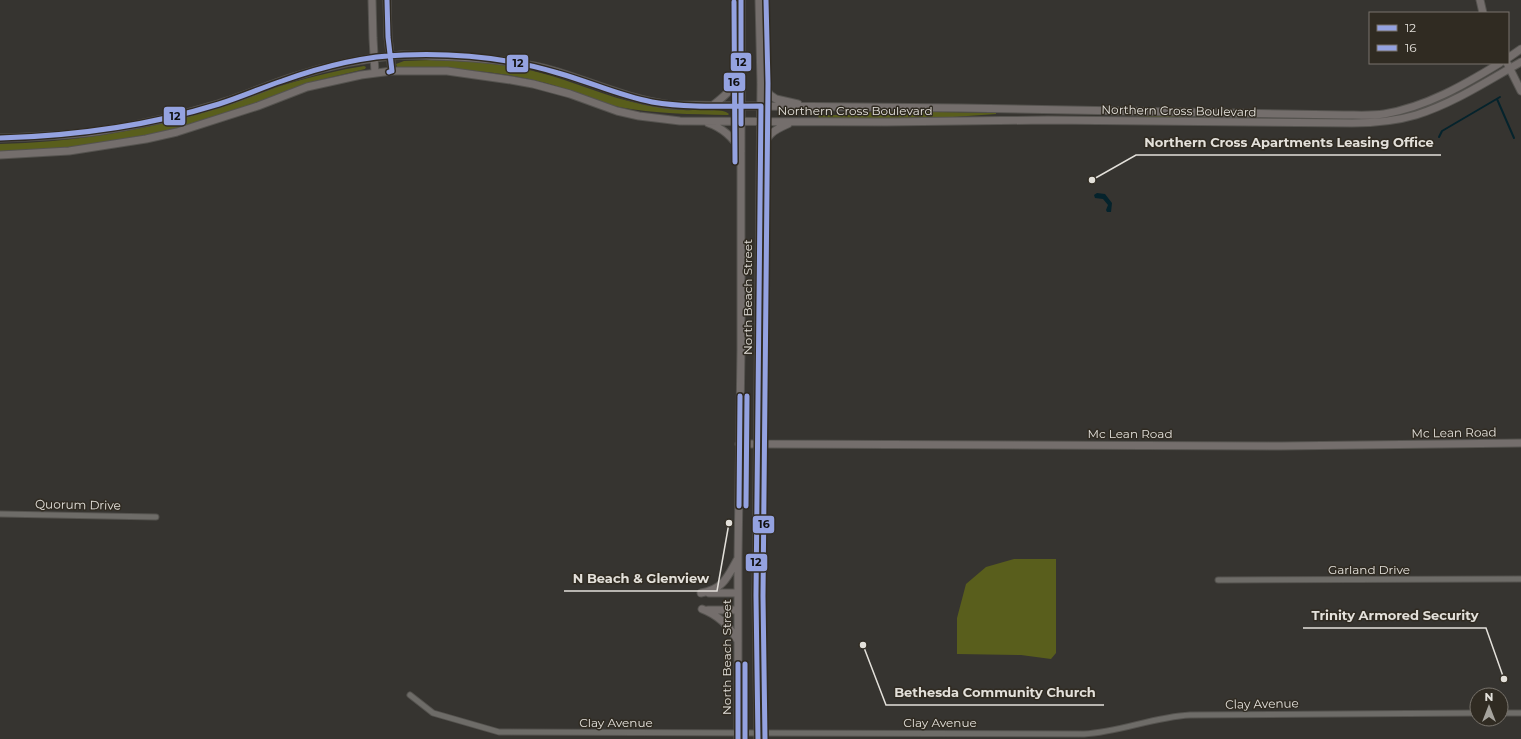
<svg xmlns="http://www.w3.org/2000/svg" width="1521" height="739" font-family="Montserrat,sans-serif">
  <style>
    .green { fill: #595e1c }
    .water { fill: #05232c }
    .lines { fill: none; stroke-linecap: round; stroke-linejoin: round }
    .stream { stroke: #05232c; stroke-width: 2 }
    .street-casing { stroke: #55534f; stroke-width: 7 }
    .secondary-casing { stroke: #55534f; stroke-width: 9 }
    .street { stroke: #6e6c68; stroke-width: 5 }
    .secondary { stroke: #746e6c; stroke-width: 7 }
    .bus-1-casing { stroke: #302b22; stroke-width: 8 }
    .bus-2-casing { stroke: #302b22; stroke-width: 8 }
    .bus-1 { stroke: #94a2e0; stroke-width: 5 }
    .bus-2 { stroke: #94a2e0; stroke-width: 5 }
    .labels { text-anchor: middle; stroke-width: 3; stroke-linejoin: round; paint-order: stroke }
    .street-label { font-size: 12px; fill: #e3e0da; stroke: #302b22 }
    .leader { fill: none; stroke: #e3e0da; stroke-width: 1.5 }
    .callout-dot { fill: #e3e0da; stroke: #302b22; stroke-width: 1.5 }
    .callout-label { font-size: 13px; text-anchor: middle; font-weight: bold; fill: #e3e0da; stroke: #302b22; stroke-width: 3; stroke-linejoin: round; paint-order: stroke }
    .line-badge { stroke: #302b22; stroke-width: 1.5 }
    .pale-badge-label { font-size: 11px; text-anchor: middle; font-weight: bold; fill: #111 }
  </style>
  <rect width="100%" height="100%" fill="#363430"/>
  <path class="green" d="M 431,60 C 472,61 513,64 552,76 C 587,87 621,102 657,107 C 666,109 675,110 684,110 C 695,111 721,107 729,114 L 728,115 C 691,114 654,114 619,107 C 594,102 571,90 546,83 C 499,71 451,67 402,69 L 397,67 L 396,64 L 404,61 Z
    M 364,66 L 366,67 L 365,69 L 311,82 L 301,87 L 279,95 L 201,122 L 147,136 L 70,148 L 0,152 L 0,144 C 67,142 133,133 198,114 C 229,105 259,92 290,83 C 314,76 339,70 364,66 Z
    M 880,111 L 996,113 L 996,114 L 953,117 L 818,119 L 819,115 L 852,115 Z
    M 1167,116 L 1233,118 L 1238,119 L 1131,118 L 1131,117 Z
    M 1014,559 L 1056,559 L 1056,653 L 1051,659 L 1021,655 L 957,654 L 957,618 L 966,584 L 986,567 Z"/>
  <path class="water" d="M 1097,193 L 1105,194 L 1112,203 L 1111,212 L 1107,212 L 1106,210 L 1108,205 L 1103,199 L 1095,198 L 1094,195 Z"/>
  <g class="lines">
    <path class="stream" d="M 1497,99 L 1514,138
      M 1439,137 L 1442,131 L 1500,97"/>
    <defs>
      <path id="street" d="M 0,514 L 156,517
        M 1218,580 L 1521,579
        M 410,695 L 433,713 L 499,732 L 1084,734 C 1120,732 1153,717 1190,715 L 1477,713
        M 1501,713 L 1521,713"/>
      <path id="secondary" d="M 372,0 L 373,38 L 375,73
        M 387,0 L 388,37 L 392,71
        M 1480,0 L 1483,13
        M 1508,58 L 1521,49
        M 1507,63 L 1521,91
        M 761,83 L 770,95 L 776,99 L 798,104
        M 712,106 C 730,92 733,90 738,67
        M 708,123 C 723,128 733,137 741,151
        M 0,138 C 33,137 67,136 100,131 C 140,125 179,116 218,104 C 243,97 267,85 293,77 C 327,66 364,58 401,55 C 411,55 422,55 432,56 C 474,57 518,60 558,72 C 596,84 631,100 671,105 L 961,108 L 1344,115 C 1357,115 1371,116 1384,114 C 1426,107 1464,85 1500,63
        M 761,150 C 768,134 772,131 788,124
        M 0,155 L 69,151 L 146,139 L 177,132 L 258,106 L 307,87 L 361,75 L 392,71 L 447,71 L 511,80 L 533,84 L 570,94 L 617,111 L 639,116 L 680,121 L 886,122 L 1048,120 L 1352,123 C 1374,123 1396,121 1416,115 C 1454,103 1487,81 1521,62
        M 739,444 L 1281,446 L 1521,443
        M 701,593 C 723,589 727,578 737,560
        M 709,593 L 738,593
        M 702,609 C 718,615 729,625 738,641
        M 708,610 L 738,610
        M 738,739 L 738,558 L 741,349 L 741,0
        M 758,739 L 756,596 L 761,83 L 759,0"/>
    </defs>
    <use href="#street" class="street-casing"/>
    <use href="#secondary" class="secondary-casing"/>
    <use href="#street" class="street"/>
    <use href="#secondary" class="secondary"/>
    <defs>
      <path id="bus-1" d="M 387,0 L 388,37 L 392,71 L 389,72
        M 741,0 L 741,124
        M 0,138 C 74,136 148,126 219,104 C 241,97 261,88 282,81 C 321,67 362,56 404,55 C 456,53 509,58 558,73 C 590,82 620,96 652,102 C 688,108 725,106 761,106 L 756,596 L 758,739
        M 739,506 L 740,396
        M 738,664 L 738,739"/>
      <path id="bus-2" d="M 734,2 L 735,162
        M 746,506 L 747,396
        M 745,664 L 745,739
        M 765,739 L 763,596 L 768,83 L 766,0"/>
    </defs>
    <use href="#bus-1" class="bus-1-casing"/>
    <use href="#bus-2" class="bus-2-casing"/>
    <use href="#bus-1" class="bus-1"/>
    <use href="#bus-2" class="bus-2"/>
  </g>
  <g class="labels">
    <g class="street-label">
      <text x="855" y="115">Northern Cross Boulevard</text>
      <text transform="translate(1179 111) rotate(1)" y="4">Northern Cross Boulevard</text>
      <text transform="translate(748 297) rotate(-90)" y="4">North Beach Street</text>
      <text transform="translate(1454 433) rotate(-1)" y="4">Mc Lean Road</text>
      <text x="1130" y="438">Mc Lean Road</text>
      <text transform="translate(78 505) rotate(1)" y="4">Quorum Drive</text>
      <text x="1369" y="574">Garland Drive</text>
      <text transform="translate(727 657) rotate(-90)" y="4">North Beach Street</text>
      <text transform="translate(1262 704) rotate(-1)" y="4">Clay Avenue</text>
      <text x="616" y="727">Clay Avenue</text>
      <text x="940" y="727">Clay Avenue</text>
    </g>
  </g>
  <path class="leader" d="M1092 180L1136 155H1441M729 523L717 591H564M1504 679L1486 628H1303M863 645L886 705H1104"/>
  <g class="callout-dot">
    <circle cx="1092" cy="180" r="4"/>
    <circle cx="729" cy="523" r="4"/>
    <circle cx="1504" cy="679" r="4"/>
    <circle cx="863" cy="645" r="4"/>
  </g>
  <g class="callout-label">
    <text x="1289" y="147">Northern Cross Apartments Leasing Office</text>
    <text x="641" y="583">N Beach &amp; Glenview</text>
    <text x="1395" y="620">Trinity Armored Security</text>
    <text x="995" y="697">Bethesda Community Church</text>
  </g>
  <g class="line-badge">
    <rect x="730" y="52" width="22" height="20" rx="4" fill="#94a2e0"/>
    <rect x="506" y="54" width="23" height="19" rx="4" fill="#94a2e0"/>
    <rect x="723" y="72" width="23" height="20" rx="4" fill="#94a2e0"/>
    <rect x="163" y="106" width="23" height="20" rx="4" fill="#94a2e0"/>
    <rect x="752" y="515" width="23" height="19" rx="4" fill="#94a2e0"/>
    <rect x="745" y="553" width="23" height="19" rx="4" fill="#94a2e0"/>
  </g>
  <g class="pale-badge-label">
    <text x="741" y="66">12</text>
    <text x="518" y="67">12</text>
    <text x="734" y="86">16</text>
    <text x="175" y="120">12</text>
    <text x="764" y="528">16</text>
    <text x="756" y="566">12</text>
  </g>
  <rect x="1369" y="12" width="140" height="52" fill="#302b22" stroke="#78736c"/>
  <rect x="1377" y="25" width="20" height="6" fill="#94a2e0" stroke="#78736c"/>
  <text x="1405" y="32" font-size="12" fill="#e3e0da">12</text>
  <rect x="1377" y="45" width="20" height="6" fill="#94a2e0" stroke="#78736c"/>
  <text x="1405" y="52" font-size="12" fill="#e3e0da">16</text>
  <g transform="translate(1489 707)"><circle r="19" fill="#302b22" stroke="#78736c"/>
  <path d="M0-3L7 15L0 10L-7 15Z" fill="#a6a49e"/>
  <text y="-6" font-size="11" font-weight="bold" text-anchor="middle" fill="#e3e0da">N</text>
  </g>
</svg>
